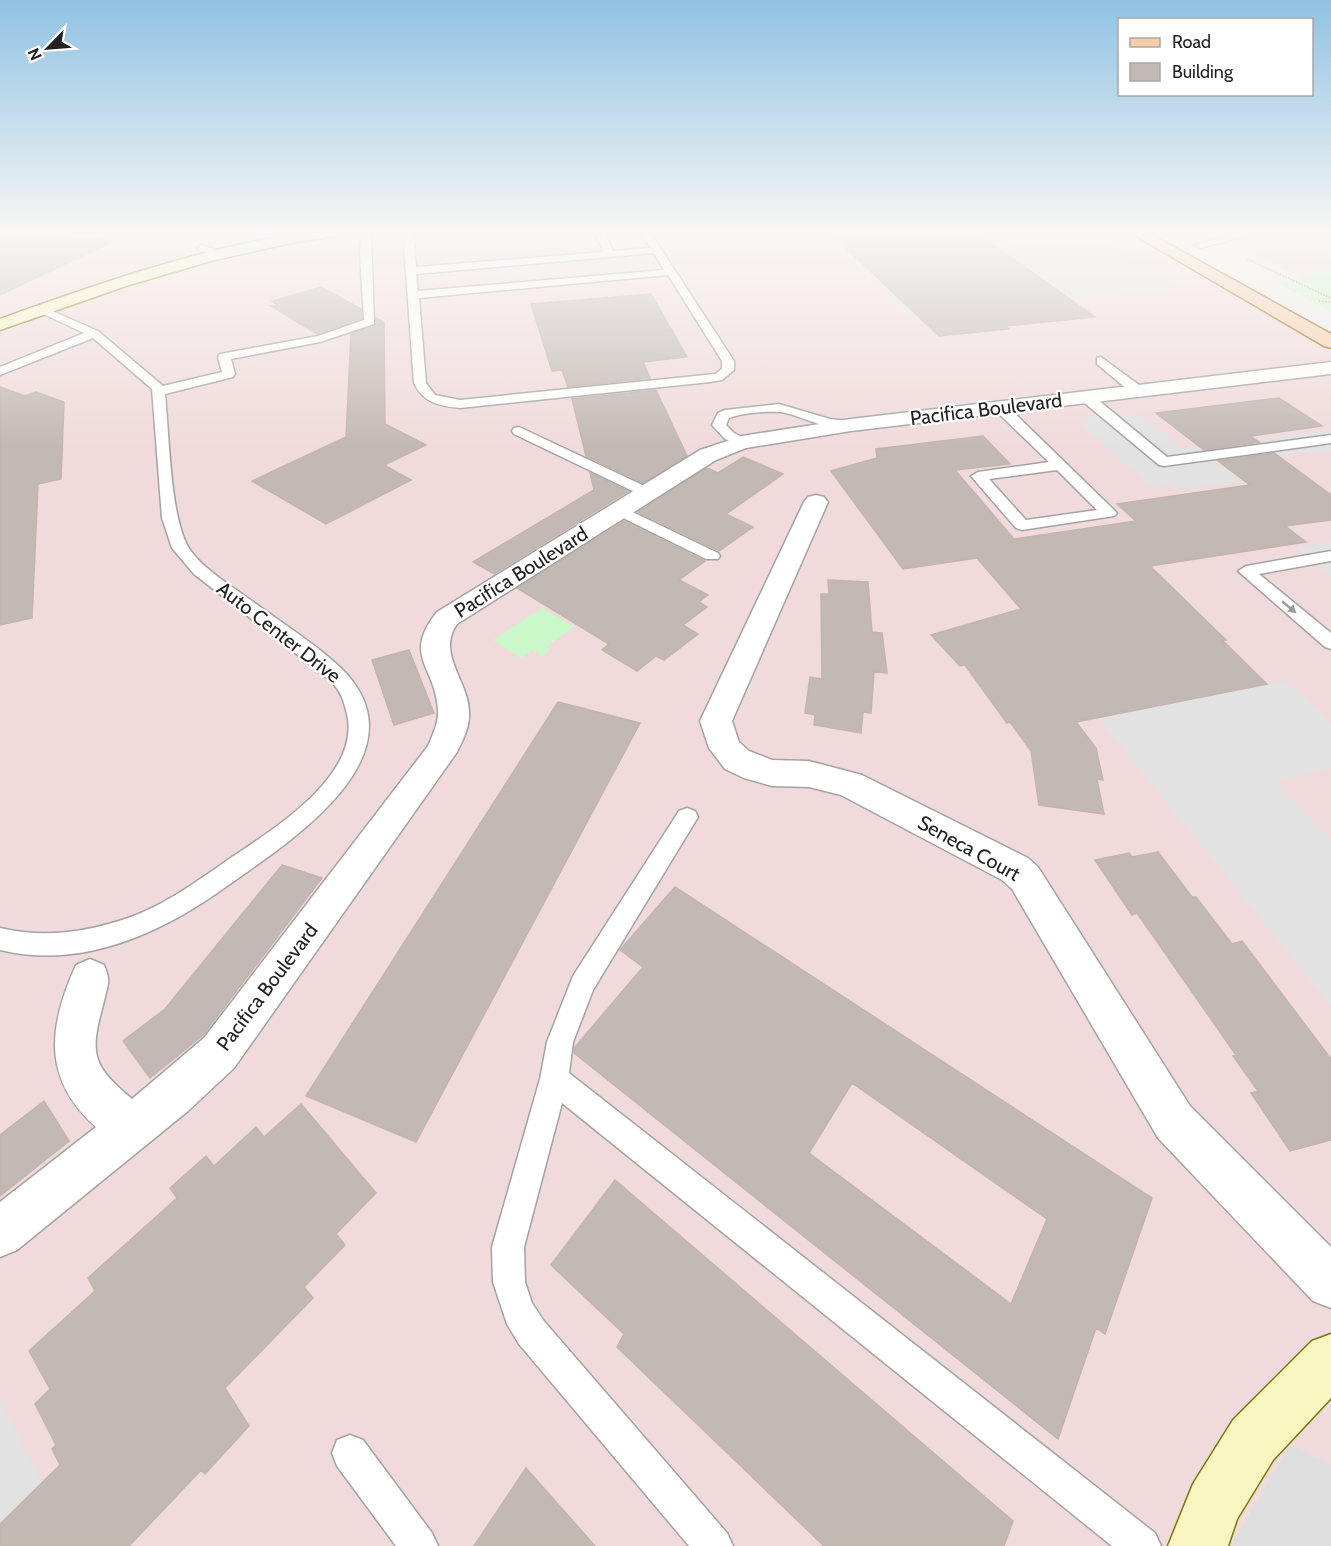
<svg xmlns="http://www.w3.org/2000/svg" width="1331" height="1546" font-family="Cabin,sans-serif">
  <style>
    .residential { fill: #e0dfdf }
    .commercial { fill: #f1dadb }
    .park { fill: #caf8c9 }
    .parking { fill: #e2e2e2 }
    .building { fill: #c2b9b5; stroke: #c3b4ac; stroke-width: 1.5; fill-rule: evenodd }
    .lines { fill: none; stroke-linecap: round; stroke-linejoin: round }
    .lane-casing { stroke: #a3a3a3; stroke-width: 3 }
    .street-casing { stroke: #a3a3a3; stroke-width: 3 }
    .secondary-casing { stroke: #777809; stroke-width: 3 }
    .primary-casing { stroke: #9a5a06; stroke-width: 3 }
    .path { stroke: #f57777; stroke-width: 1.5; stroke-dasharray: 1.5 1.5; stroke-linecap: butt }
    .lane { fill: #fff; fill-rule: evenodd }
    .street { fill: #fff; fill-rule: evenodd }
    .secondary { fill: #f8f5c1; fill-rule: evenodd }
    .primary { fill: #f9cda7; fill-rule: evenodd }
    .oneway { fill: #9c9c9c }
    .labels { text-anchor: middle; stroke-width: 4.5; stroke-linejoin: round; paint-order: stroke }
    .street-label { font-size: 20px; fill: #222; stroke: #fff }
  </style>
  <rect width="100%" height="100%" fill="#f1eee9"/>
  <path class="residential" d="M 1290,1443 L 1331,1464 L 1331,1546 L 1230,1546 Z"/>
  <path class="commercial" d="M 0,232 L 1122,232 L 1331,351 L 1331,1465 L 1290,1444 L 1230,1546 L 0,1546 Z
    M 1209,232 L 1331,232 L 1331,264 L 1300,277 Z"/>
  <path class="park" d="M 1331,264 L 1331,312 L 1281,285 Z
    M 542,608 L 574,627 L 546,647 L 550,650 L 542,656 L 532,650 L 521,658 L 493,640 Z"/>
  <path class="parking" d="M 985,232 L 1089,232 L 1182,288 L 907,315 L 885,294 L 1049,278 Z
    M 1103,411 L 1142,416 L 1184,449 L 1331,430 L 1331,450 L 1229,464 L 1249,480 L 1175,490 L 1166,483 L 1159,489 L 1146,483 L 1081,425 Z
    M 1331,542 L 1331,576 L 1295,548 Z
    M 1286,681 L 1331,723 L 1331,768 L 1275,781 L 1331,840 L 1331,1006 L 1097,717 Z
    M 0,1400 L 42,1483 L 0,1546 Z"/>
  <path class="building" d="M 0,232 L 39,232 L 114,241 L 0,295 Z
    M 829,232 L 975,232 L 1095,317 L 1005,326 L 1009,329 L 939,336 Z
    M 321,287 L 361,309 L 362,318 L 317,334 L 271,306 L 277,305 L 272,301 Z
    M 651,294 L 687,357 L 643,362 L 650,378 L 568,387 L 562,370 L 552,371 L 531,304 Z
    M 376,318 L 384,322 L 385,424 L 426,445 L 384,465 L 411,480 L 326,524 L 252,481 L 346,437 L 351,334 L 375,326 Z
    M 0,387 L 25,396 L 36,392 L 64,402 L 61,479 L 38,484 L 32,618 L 0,625 Z
    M 656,390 L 687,456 L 643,483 L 586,456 L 572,399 Z
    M 1279,398 L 1322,426 L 1250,436 L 1259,442 L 1204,450 L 1156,413 Z
    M 983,436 L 1010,464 L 955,470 L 1014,539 L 1136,521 L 1117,504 L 1250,485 L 1218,461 L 1274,453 L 1331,495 L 1331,520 L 1285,526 L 1306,542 L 1150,566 L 1226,640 L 1222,640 L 1267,684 L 1076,722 L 1096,748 L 1103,780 L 1097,779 L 1104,814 L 1039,805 L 1031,751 L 1010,722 L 1007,723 L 965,665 L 960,666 L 931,635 L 1021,609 L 977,558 L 903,569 L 831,471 L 877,458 L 876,449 Z
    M 743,457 L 783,474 L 726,514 L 753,527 L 719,551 L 638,512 L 707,468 L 718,473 Z
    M 590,473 L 628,491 L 494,574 L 473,562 L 594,490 Z
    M 624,521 L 705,561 L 679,580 L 708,595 L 699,602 L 707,607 L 683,625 L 698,634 L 664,660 L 656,656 L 637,671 L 602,650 L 609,644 L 517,588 Z
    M 828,580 L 868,582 L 872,632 L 882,633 L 887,673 L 874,672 L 871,713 L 863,712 L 861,733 L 814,725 L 815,715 L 805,713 L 810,677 L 822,679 L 821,594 L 829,594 Z
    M 409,650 L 434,713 L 394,725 L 372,660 Z
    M 558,702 L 640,723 L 416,1142 L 306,1096 Z
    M 1158,852 L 1192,897 L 1196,897 L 1232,944 L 1242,941 L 1331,1059 L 1331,1140 L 1290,1151 L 1251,1093 L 1258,1091 L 1233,1056 L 1236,1055 L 1137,913 L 1132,915 L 1095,860 L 1129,853 L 1132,857 Z
    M 282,865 L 322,878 L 203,1035 L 150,1078 L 123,1041 L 165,1009 Z
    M 675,887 L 1152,1198 L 1105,1334 L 1096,1328 L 1058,1439 L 574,1053 L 575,1047 L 643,967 L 620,950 ZM 852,1083 L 1047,1219 L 1011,1304 L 809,1153 Z
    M 44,1101 L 69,1141 L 0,1196 L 0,1135 Z
    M 301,1104 L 376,1193 L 336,1234 L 345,1245 L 304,1287 L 313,1298 L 225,1388 L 249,1426 L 205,1474 L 201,1470 L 129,1546 L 0,1546 L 0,1524 L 60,1465 L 52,1449 L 56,1445 L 35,1404 L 50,1389 L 29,1351 L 95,1291 L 88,1278 L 177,1198 L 170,1188 L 206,1156 L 214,1166 L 256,1127 L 264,1137 Z
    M 615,1180 L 1013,1521 L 1004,1546 L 824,1546 L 617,1347 L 624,1334 L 551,1265 Z
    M 526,1468 L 595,1546 L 474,1546 Z"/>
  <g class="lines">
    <defs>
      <path id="lane" d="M 361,232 L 371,232 L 374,324 L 320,342 L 231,359 L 235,374 L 233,377 L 165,394 C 169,433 170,512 187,545 C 198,566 233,587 252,601 C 280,622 335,656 354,683 C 413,765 282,847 227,886 C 162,933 82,970 0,950 L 0,928 C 43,938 83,933 125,919 C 165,906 200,879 235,855 C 277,827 361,774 347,714 C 344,701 341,692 332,682 L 194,574 L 172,548 L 162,518 L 152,389 L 93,338 L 0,375 L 0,367 L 84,333 L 39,312 L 39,308 L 43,307 L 98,331 L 163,386 L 222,372 L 218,357 L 220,354 L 318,336 L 364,320 L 360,256 Z
        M 403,232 L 413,232 L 416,267 L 604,252 L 594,232 L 604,232 L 613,251 L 650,248 L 640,232 L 650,232 L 734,361 L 734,370 L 722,380 L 710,382 L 460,408 C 440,406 423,403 414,383 ZM 654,253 L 664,270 L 418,291 L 416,274 ZM 668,275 L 722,361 L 722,369 L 715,374 L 460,400 L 435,395 L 426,383 L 419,298 Z
        M 1244,232 L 1261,232 L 1200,248 L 1195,245 Z
        M 202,245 L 220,251 L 222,253 L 217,256 L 199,250 L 197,248 Z
        M 1101,357 L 1143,388 L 1144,391 L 1143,394 L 1133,394 L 1097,364 L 1097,358 Z
        M 1086,393 L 1091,394 L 1167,457 L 1331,435 L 1331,443 L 1164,466 L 1159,465 L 1081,400 L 1080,397 Z
        M 1000,403 L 1005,404 L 1114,510 L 1117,513 L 1114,516 L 1022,530 L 1016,528 L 971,476 L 978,472 L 1049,462 L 995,410 L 993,407 L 995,404 ZM 1057,470 L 1097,510 L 1026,520 L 989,479 Z
        M 779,404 L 830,419 L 856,422 L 858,425 C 843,439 799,414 781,412 C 766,411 742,413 729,418 L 726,425 L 734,433 L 751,442 L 744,446 L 725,439 L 712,425 L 718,413 L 725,410 Z
        M 519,427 L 653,490 L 655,493 L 653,496 L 643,496 L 514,434 L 512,431 L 514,428 Z
        M 620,506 L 718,553 L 720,556 L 718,559 L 706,559 L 615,514 L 612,511 L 615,508 Z
        M 1331,551 L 1331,561 L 1259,574 L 1331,633 L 1331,649 L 1325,647 L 1238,571 L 1246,566 Z
        M 687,808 L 695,811 L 698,817 L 593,990 L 573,1042 L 569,1073 L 1155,1533 L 1161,1546 L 1112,1546 L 562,1103 L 524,1247 L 525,1282 L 532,1303 L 543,1320 L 727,1533 L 733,1546 L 689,1546 L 519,1344 L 507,1324 L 493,1282 L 492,1247 L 540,1079 L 547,1042 L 573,976 L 679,811 Z
        M 350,1435 L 363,1440 L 432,1533 L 438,1546 L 396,1546 L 337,1466 L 332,1453 L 337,1440 Z"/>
      <path id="street" d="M 1331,362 L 1331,374 L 851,431 L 746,448 L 716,460 L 457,624 C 436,653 469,682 469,712 C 470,726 463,740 457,752 L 234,1068 L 188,1111 L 17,1250 L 0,1257 L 0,1202 L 96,1127 C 42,1079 48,1027 76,965 L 90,959 L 104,965 C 111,981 108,984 104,1001 C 90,1053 90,1064 132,1099 L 204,1038 L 428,746 C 433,734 439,722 438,709 C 435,666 402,656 437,612 L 700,450 L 742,436 L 851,419 Z
        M 816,495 L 824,497 L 828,502 L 732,721 L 739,742 L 749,751 L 772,760 L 809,761 L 862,775 L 1028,858 L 1038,867 L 1190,1106 L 1331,1247 L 1331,1308 L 1313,1301 L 1158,1138 L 1012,889 L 1002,880 L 841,795 L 809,787 L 772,786 L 744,778 L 725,769 L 709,748 L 700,721 L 804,502 L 808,497 Z"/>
      <path id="secondary" d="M 306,232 L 341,232 L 334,236 L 291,243 L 211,261 L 129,285 L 0,330 L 0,319 C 100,283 201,248 306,232 Z
        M 1331,1334 L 1331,1398 L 1273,1460 L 1237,1519 L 1228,1546 L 1168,1546 L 1193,1484 L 1233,1420 L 1312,1341 Z"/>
      <path id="primary" d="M 1129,232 L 1147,232 L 1331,334 L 1331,348 L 1324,346 Z"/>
    </defs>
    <use href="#lane" class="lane-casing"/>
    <use href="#street" class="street-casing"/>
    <use href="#secondary" class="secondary-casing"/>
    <use href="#primary" class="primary-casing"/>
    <path class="path" d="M 1247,259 L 1331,298
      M 1319,301 L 1331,302"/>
    <use href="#lane" class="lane"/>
    <use href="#street" class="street"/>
    <use href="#secondary" class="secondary"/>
    <use href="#primary" class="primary"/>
  </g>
  <defs><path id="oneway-solid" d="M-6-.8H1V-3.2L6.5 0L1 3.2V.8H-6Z" transform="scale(1.5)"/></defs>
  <use class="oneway" href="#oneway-solid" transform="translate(1289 607) rotate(40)"/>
  <linearGradient id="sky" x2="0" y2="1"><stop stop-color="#90c2e4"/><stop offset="0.52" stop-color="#f9f7f5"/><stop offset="1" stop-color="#f9f7f5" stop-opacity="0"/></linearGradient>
  <rect width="1331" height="448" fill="url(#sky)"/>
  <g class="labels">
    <g class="street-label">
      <text transform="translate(986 409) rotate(-7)" y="7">Pacifica Boulevard</text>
      <text transform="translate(521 572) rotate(-32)" y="7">Pacifica Boulevard</text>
      <text transform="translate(279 632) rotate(38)" y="7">Auto Center Drive</text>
      <text transform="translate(969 848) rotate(29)" y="7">Seneca Court</text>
      <text transform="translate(267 987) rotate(-53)" y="7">Pacifica Boulevard</text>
    </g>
  </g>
  <rect x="1118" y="18" width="195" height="78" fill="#ffffff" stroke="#a7a7a7" stroke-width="1.5"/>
  <rect x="1130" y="38" width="30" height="9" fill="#f9cda7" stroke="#a7a7a7" stroke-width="1.5"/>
  <text x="1172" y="48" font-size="18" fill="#222222">Road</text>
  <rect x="1130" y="63" width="30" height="18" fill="#c2b9b5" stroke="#a7a7a7" stroke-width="1.5"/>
  <text x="1172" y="78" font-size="18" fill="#222222">Building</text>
  <g transform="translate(48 48) rotate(245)" stroke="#ffffff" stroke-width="4.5" paint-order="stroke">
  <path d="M0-4.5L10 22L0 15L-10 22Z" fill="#222222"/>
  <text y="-9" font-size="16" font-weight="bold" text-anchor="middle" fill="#222222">N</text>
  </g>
</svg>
